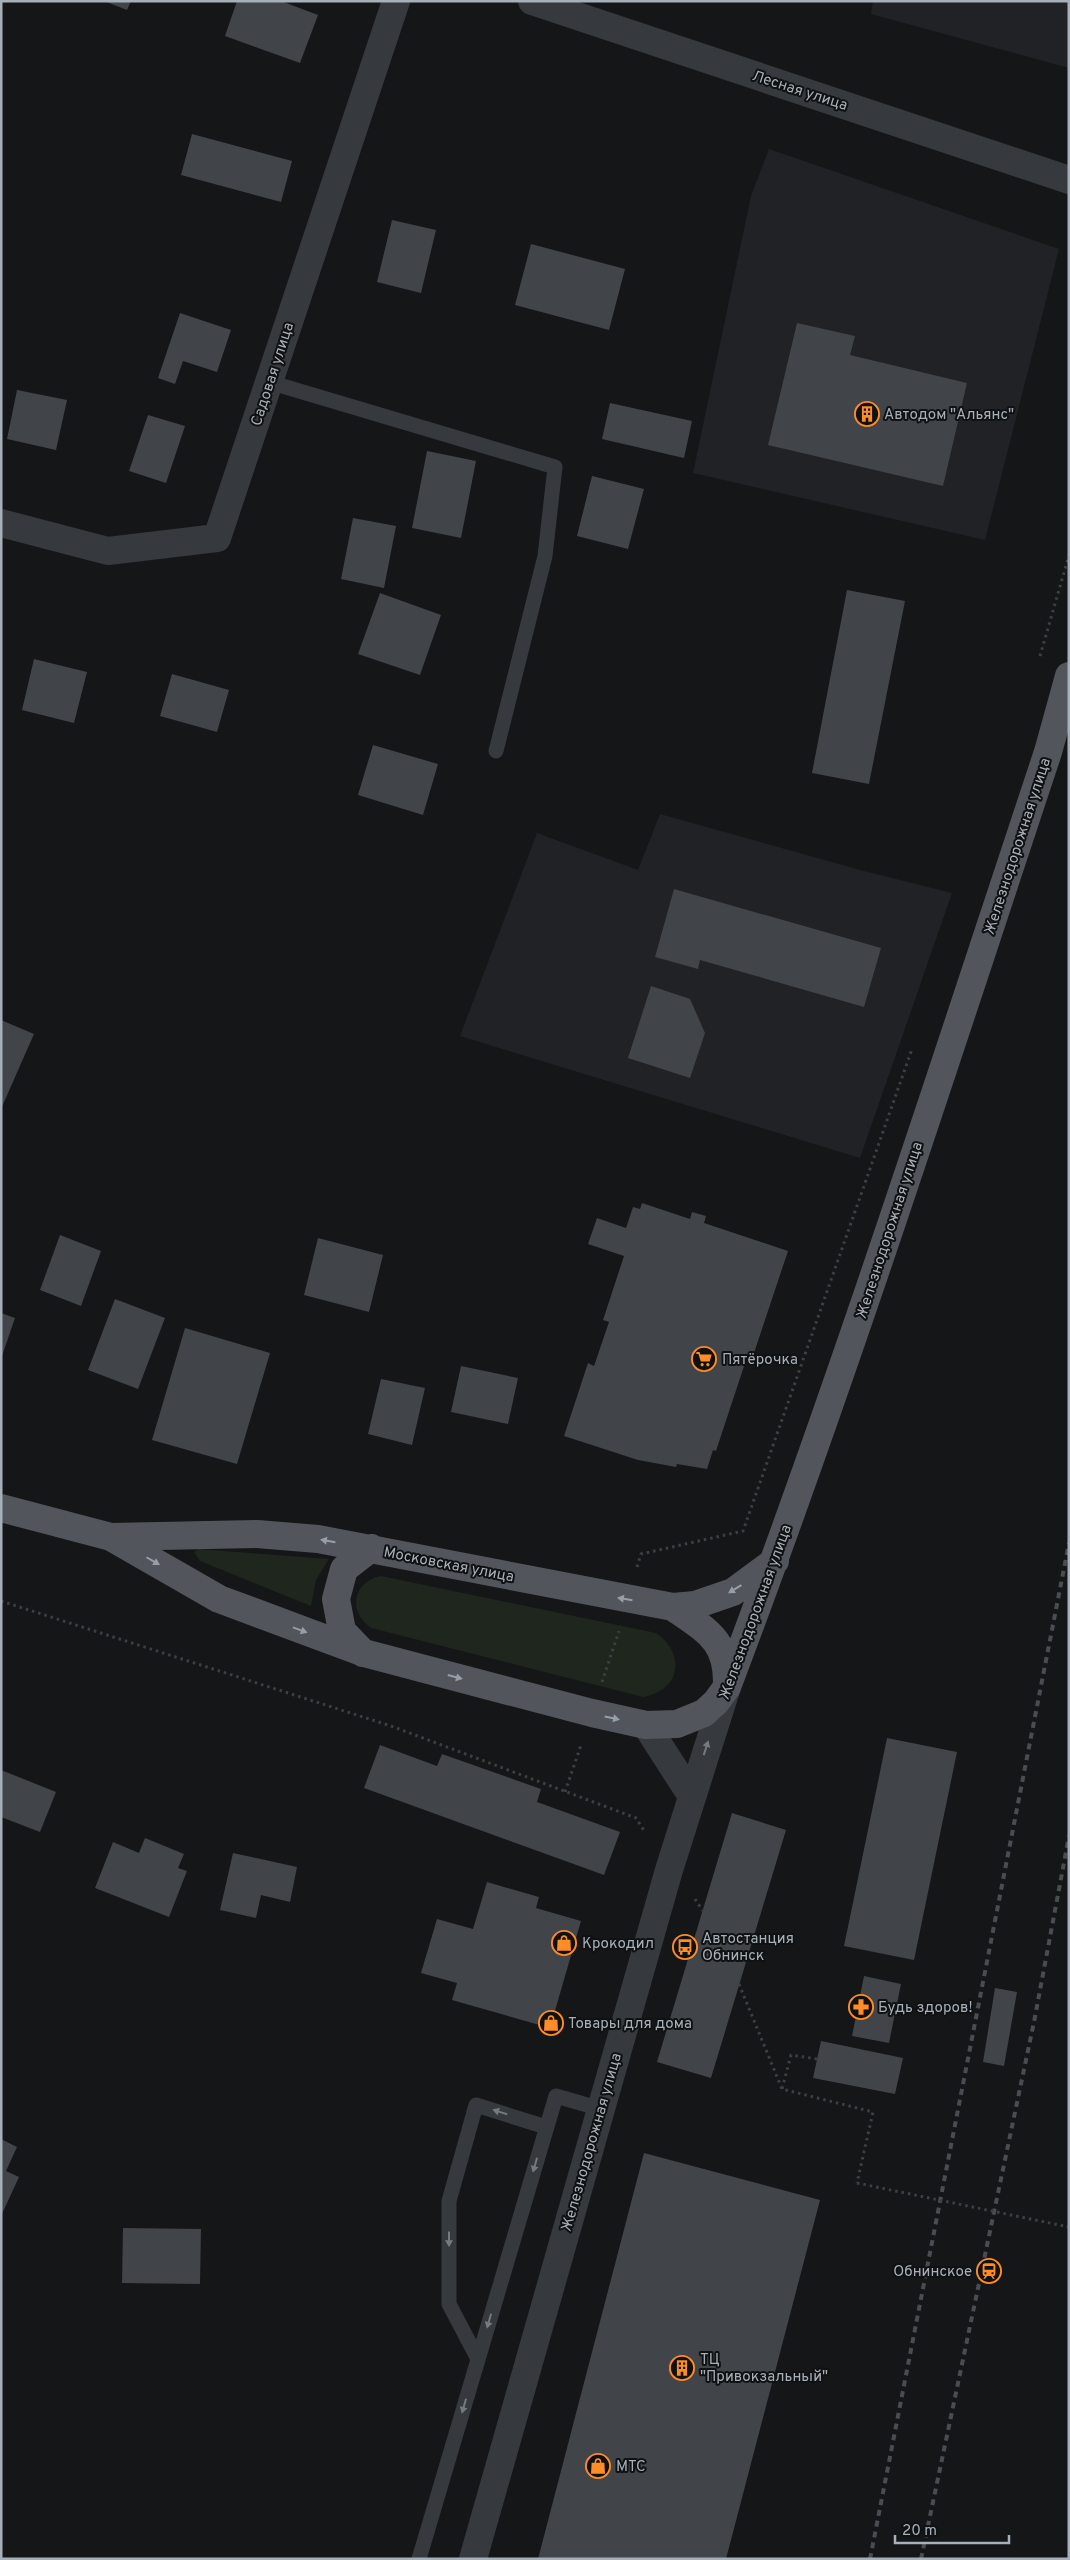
<svg xmlns="http://www.w3.org/2000/svg" width="1070" height="2560" font-family="Overpass,sans-serif">
  <style>
    .built { fill: #212225 }
    .green { fill: #1e261d }
    .building { fill: #414448 }
    .lines { fill: none; stroke-linecap: round; stroke-linejoin: round }
    .path { stroke: #3c4044; stroke-width: 3; stroke-dasharray: 2.5 4; stroke-linecap: butt }
    .lane { stroke: #36393d; stroke-width: 15 }
    .street { stroke: #36393d; stroke-width: 28 }
    .primary { stroke: #52565c; stroke-width: 28 }
    .rail { stroke: #494d52; stroke-width: 4; stroke-dasharray: 6 5; stroke-linecap: butt }
    .path-bridge { stroke: #3c4044; stroke-width: 3; stroke-dasharray: 2.5 4; stroke-linecap: butt }
    .oneway { fill: #969ea6 }
    .oneway2 { fill: #747a81 }
    .labels { text-anchor: middle; stroke-width: 4; stroke-linejoin: round; paint-order: stroke }
    .street-label { font-size: 15px; fill: #a7b0b9; stroke: #101113 }
    .poi-label { font-size: 15px; fill: #a7b0b9; stroke: #101113; text-anchor: start }
  </style>
  <rect width="100%" height="100%" fill="#151618"/>
  <path class="built" d="M 873,1 L 1069,1 L 1069,68 L 871,14 Z
    M 769,149 L 1059,249 L 985,540 L 693,473 L 751,196 Z
    M 660,814 L 860,870 L 952,893 L 860,1158 L 460,1036 L 537,833 L 638,870 Z"/>
  <path class="green" d="M 199,1549 L 329,1559 L 316,1580 L 311,1606 L 200,1561 L 194,1552 Z
    M 381,1576 L 656,1633 C 686,1653 681,1691 643,1697 L 371,1628 C 348,1612 352,1582 381,1576 Z"/>
  <path class="building" d="M 104,1 L 131,1 L 127,10 Z
    M 237,1 L 281,1 L 318,15 L 300,63 L 225,36 Z
    M 192,134 L 292,161 L 281,202 L 181,175 Z
    M 392,220 L 436,230 L 421,293 L 377,282 Z
    M 531,244 L 625,269 L 609,330 L 515,305 Z
    M 180,313 L 231,330 L 217,372 L 183,361 L 175,384 L 158,378 Z
    M 797,323 L 855,336 L 850,355 L 967,383 L 943,486 L 768,445 Z
    M 17,390 L 67,400 L 56,450 L 7,439 Z
    M 610,403 L 692,421 L 684,458 L 602,439 Z
    M 148,415 L 185,426 L 166,483 L 129,471 Z
    M 427,451 L 476,461 L 461,538 L 412,528 Z
    M 592,476 L 644,489 L 628,549 L 577,536 Z
    M 353,518 L 396,526 L 384,588 L 341,579 Z
    M 847,590 L 905,601 L 869,784 L 812,773 Z
    M 380,593 L 441,615 L 420,675 L 358,654 Z
    M 34,659 L 87,672 L 74,723 L 22,710 Z
    M 172,674 L 229,690 L 217,732 L 160,716 Z
    M 373,745 L 438,764 L 423,815 L 358,795 Z
    M 674,889 L 881,948 L 864,1007 L 700,960 L 698,969 L 655,957 Z
    M 651,986 L 690,999 L 705,1033 L 690,1078 L 628,1058 Z
    M 1,1020 L 34,1034 L 1,1109 Z
    M 642,1203 L 690,1219 L 692,1212 L 706,1216 L 704,1223 L 788,1251 L 753,1356 L 748,1354 L 716,1451 L 713,1450 L 707,1469 L 677,1464 L 676,1467 L 638,1460 L 564,1436 L 588,1363 L 594,1366 L 609,1322 L 603,1320 L 624,1256 L 588,1244 L 597,1218 L 626,1228 L 633,1207 L 640,1209 Z
    M 60,1235 L 101,1251 L 81,1306 L 40,1290 Z
    M 318,1238 L 383,1255 L 369,1312 L 304,1295 Z
    M 115,1299 L 165,1318 L 138,1389 L 88,1370 Z
    M 1,1313 L 15,1318 L 2,1356 L 1,1356 Z
    M 185,1328 L 270,1353 L 237,1464 L 152,1440 Z
    M 461,1366 L 518,1378 L 508,1424 L 451,1412 Z
    M 381,1379 L 425,1388 L 412,1445 L 368,1434 Z
    M 887,1738 L 957,1752 L 914,1960 L 844,1946 Z
    M 380,1745 L 437,1766 L 442,1754 L 541,1789 L 537,1802 L 620,1832 L 604,1875 L 364,1788 Z
    M 1,1770 L 56,1792 L 40,1832 L 1,1817 Z
    M 732,1813 L 786,1830 L 711,2078 L 657,2062 Z
    M 145,1838 L 184,1854 L 178,1868 L 187,1871 L 169,1917 L 95,1888 L 113,1842 L 139,1853 Z
    M 233,1853 L 297,1867 L 290,1902 L 261,1895 L 256,1918 L 220,1910 Z
    M 487,1882 L 539,1897 L 536,1908 L 581,1921 L 550,2028 L 452,2000 L 457,1983 L 421,1973 L 437,1919 L 473,1929 Z
    M 864,1976 L 901,1984 L 889,2043 L 852,2036 Z
    M 995,1988 L 1017,1992 L 1004,2066 L 983,2062 Z
    M 821,2041 L 903,2058 L 895,2094 L 813,2078 Z
    M 1,2139 L 17,2147 L 6,2171 L 19,2177 L 1,2216 Z
    M 644,2153 L 820,2200 L 726,2559 L 538,2559 Z
    M 123,2228 L 201,2229 L 200,2284 L 122,2283 Z"/>
  <g class="lines">
    <path class="path" d="M 1040,656 L 1069,555
      M 637,1567 L 641,1554 L 743,1531 L 912,1049
      M 1,1601 L 391,1726 L 636,1818 L 645,1832
      M 602,1682 L 619,1631
      M 565,1792 L 581,1745
      M 695,1899 L 703,1911
      M 739,1984 L 782,2089
      M 817,2059 L 791,2055 L 782,2089 L 873,2112 L 857,2183"/>
    <path class="lane" d="M 269,382 L 555,467 L 545,556 L 496,751
      M 478,2359 L 449,2304 L 449,2201 L 476,2105 L 546,2127
      M 419,2559 L 556,2096 L 601,2109"/>
    <path class="street" d="M 532,1 L 1069,180
      M 1,523 L 108,551 L 217,538 L 396,1
      M 646,1725 L 691,1795
      M 473,2559 L 669,1870 L 727,1687"/>
    <path class="primary" d="M 1,1508 L 111,1537 L 219,1599 L 364,1653 L 592,1713 L 646,1725 L 677,1724 L 704,1713 L 716,1702 L 727,1687 C 844,1378 944,1065 1048,752 L 1069,676
      M 111,1537 L 257,1534 L 318,1539 L 673,1607 L 695,1605 L 733,1592 L 775,1561
      M 673,1607 C 707,1631 728,1640 727,1685
      M 363,1653 L 342,1631 L 336,1599 L 344,1569 L 371,1548"/>
    <path class="rail" d="M 870,2559 L 1069,1543
      M 921,2559 L 1034,2022 L 1069,1836"/>
    <path class="path-bridge" d="M 857,2183 L 1069,2227"/>
  </g>
  <defs><path id="oneway-solid" d="M-6-.8H1V-3.2L6.5 0L1 3.2V.8H-6Z" transform="scale(1.25)"/></defs>
  <g class="oneway">
    <use href="#oneway-solid" transform="translate(328 1541) rotate(-170)"/>
    <use href="#oneway-solid" transform="translate(153 1561) rotate(30)"/>
    <use href="#oneway-solid" transform="translate(735 1589) rotate(149)"/>
    <use href="#oneway-solid" transform="translate(625 1599) rotate(-171)"/>
    <use href="#oneway-solid" transform="translate(300 1630) rotate(20)"/>
    <use href="#oneway-solid" transform="translate(455 1677) rotate(15)"/>
    <use href="#oneway-solid" transform="translate(612 1718) rotate(12)"/>
  </g>
  <g class="oneway2">
    <use href="#oneway-solid" transform="translate(706 1748) rotate(-72)"/>
    <use href="#oneway-solid" transform="translate(500 2112) rotate(-163)"/>
    <use href="#oneway-solid" transform="translate(535 2165) rotate(106)"/>
    <use href="#oneway-solid" transform="translate(449 2239) rotate(90)"/>
    <use href="#oneway-solid" transform="translate(489 2321) rotate(106)"/>
    <use href="#oneway-solid" transform="translate(464 2406) rotate(106)"/>
  </g>
  <defs>
    <symbol id="building-ring" viewBox="-11 -11 22 22"><circle r="9.5" fill="#101113" stroke="#fe8c27" stroke-width="1.5"/><path d="M-4-6H4V6H1V3H-1V6H-4ZM-2.5-4.3h1.7v1.8h-1.7ZM.8-4.3h1.7v1.8H.8ZM-2.5-1h1.7V.8h-1.7ZM.8-1h1.7V.8H.8Z" fill="#fe8c27"/></symbol>
    <symbol id="supermarket-ring" viewBox="-11 -11 22 22"><circle r="9.5" fill="#101113" stroke="#fe8c27" stroke-width="1.5"/><path d="M-6-5.5h2.5l.6 2H6L4.5 2H-2.5L-4.4-4H-6ZM-1.5 3.2a1.3 1.3 0 1 0 .1 0ZM3 3.2a1.3 1.3 0 1 0 .1 0Z" fill="#fe8c27"/></symbol>
    <symbol id="shop-ring" viewBox="-11 -11 22 22"><circle r="9.5" fill="#101113" stroke="#fe8c27" stroke-width="1.5"/><path d="M-5-2.5h2.3a2.7 3.5 0 0 1 5.4 0H5L5.5 6h-11ZM-1.5-2.5h3a1.5 2.3 0 0 0-3 0Z" fill="#fe8c27"/></symbol>
    <symbol id="bus-ring" viewBox="-11 -11 22 22"><circle r="9.5" fill="#101113" stroke="#fe8c27" stroke-width="1.5"/><path d="M-5-6H5V4H4V6H2V4H-2V6H-4V4H-5ZM-3.5-4V0h7V-4ZM-3.5 1.2v1.5H-2V1.2ZM2 1.2v1.5H3.5V1.2Z" fill="#fe8c27"/></symbol>
    <symbol id="pharmacy-ring" viewBox="-11 -11 22 22"><circle r="9.5" fill="#101113" stroke="#fe8c27" stroke-width="1.5"/><path d="M-2-6h4v4h4v4h-4v4h-4v-4h-4v-4h4Z" fill="#fe8c27"/></symbol>
    <symbol id="station-ring" viewBox="-11 -11 22 22"><circle r="9.5" fill="#101113" stroke="#fe8c27" stroke-width="1.5"/><path d="M-3-6H3Q5-6 5-4V2Q5 4 3 4L4.5 6H3L1.5 4h-3L-3 6H-4.5L-3 4Q-5 4-5 2V-4Q-5-6-3-6ZM-3.5-4v3h7v-3ZM-3.5 1v1.5H-2V1ZM2 1v1.5H3.5V1Z" fill="#fe8c27"/></symbol>
  </defs>
  <g fill-rule="evenodd">
    <use href="#building-ring" x="853" y="400" width="28" height="28"/>
    <use href="#supermarket-ring" x="690" y="1345" width="28" height="28"/>
    <use href="#shop-ring" x="550" y="1929" width="28" height="28"/>
    <use href="#bus-ring" x="671" y="1933" width="28" height="28"/>
    <use href="#pharmacy-ring" x="847" y="1993" width="28" height="28"/>
    <use href="#shop-ring" x="537" y="2009" width="28" height="28"/>
    <use href="#station-ring" x="975" y="2257" width="28" height="28"/>
    <use href="#building-ring" x="668" y="2354" width="28" height="28"/>
    <use href="#shop-ring" x="584" y="2452" width="28" height="28"/>
  </g>
  <g class="labels">
    <g class="street-label">
      <text transform="translate(800 90) rotate(18)" y="5">Лесная улица</text>
      <text transform="translate(272 374) rotate(-72)" y="5">Садовая улица</text>
      <text transform="translate(1017 846) rotate(-72)" y="5">Железнодорожная улица</text>
      <text transform="translate(889 1230) rotate(-72)" y="5">Железнодорожная улица</text>
      <text transform="translate(449 1564) rotate(11)" y="5">Московская улица</text>
      <text transform="translate(755 1612) rotate(-70)" y="5">Железнодорожная улица</text>
      <text transform="translate(591 2142) rotate(-74)" y="5">Железнодорожная улица</text>
    </g>
    <g class="poi-label">
      <text x="884" y="419">Автодом "Альянс"</text>
      <text x="722" y="1364">Пятёрочка</text>
      <text x="702" y="1943">Автостанция<tspan x="702" dy="17">Обнинск</tspan></text>
      <text x="582" y="1948">Крокодил</text>
      <text x="878" y="2012">Будь здоров!</text>
      <text x="568" y="2028">Товары для дома</text>
      <text x="972" y="2276" text-anchor="end">Обнинское</text>
      <text x="700" y="2364">ТЦ<tspan x="700" dy="17">"Привокзальный"</tspan></text>
      <text x="616" y="2471">МТС</text>
    </g>
  </g>
  <rect width="1070" height="2560" fill="none" stroke="#a7b0b9" stroke-width="5"/>
  <path d="M895 2535v8h114v-8" fill="none" stroke="#a7b0b9" stroke-width="2.5"/>
  <text x="902" y="2535" font-size="15" fill="#a7b0b9" stroke="#101113" stroke-width="4" paint-order="stroke">20 m</text>
</svg>
